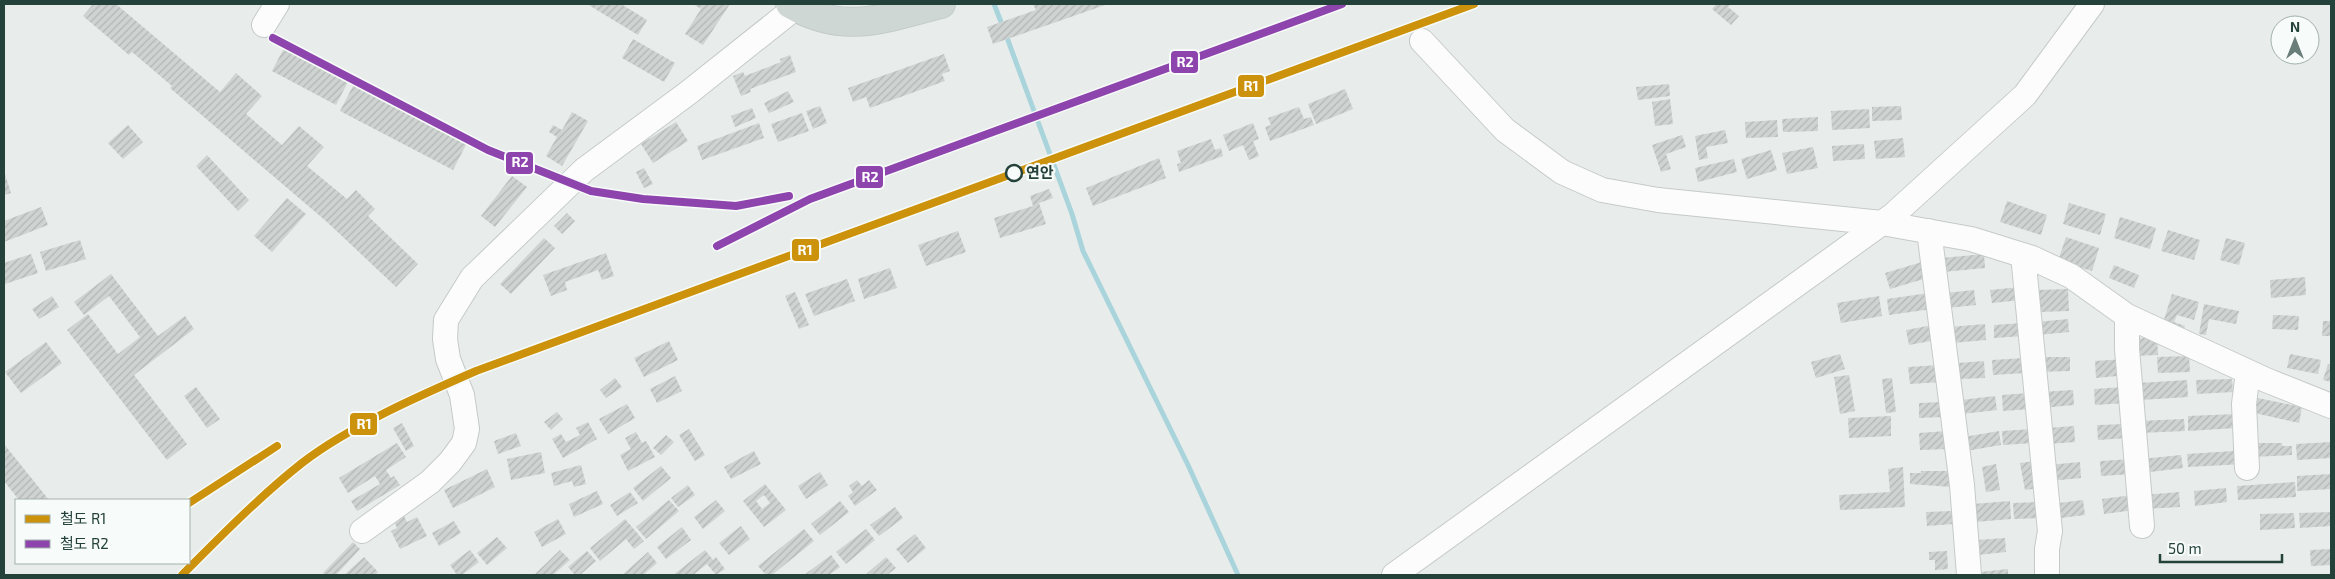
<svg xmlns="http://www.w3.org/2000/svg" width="2335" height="579" font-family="'Exo 2','Noto Sans KR',sans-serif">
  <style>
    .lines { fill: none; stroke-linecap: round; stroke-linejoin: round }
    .stream { stroke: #a9d4db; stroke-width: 5 }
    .building { fill: url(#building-hatch); fill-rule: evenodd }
    .minor-casing { stroke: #c5cac8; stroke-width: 26 }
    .major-casing { stroke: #c3ccc9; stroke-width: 30 }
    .minor { stroke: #fcfcfc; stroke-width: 24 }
    .major { stroke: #cfd7d5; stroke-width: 28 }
    .rail-1-casing { stroke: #f7fbf9; stroke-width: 11 }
    .rail-2-casing { stroke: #f7fbf9; stroke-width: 11 }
    .rail-1 { stroke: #cd920c; stroke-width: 8 }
    .rail-2 { stroke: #8e44ad; stroke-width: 8 }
    .stop-dot { fill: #f7fbf9; stroke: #24423a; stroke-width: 2.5 }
    .labels { text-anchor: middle; stroke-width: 4.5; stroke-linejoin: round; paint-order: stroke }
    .stop-label { font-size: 15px; font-weight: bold; fill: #24423a; stroke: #f7fbf9; text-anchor: start }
    .line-badge { stroke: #f7fbf9; stroke-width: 2 }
    .badge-label { font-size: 14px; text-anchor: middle; font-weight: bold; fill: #fff }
  </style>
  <defs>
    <pattern id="building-hatch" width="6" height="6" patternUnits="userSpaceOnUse" patternTransform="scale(1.25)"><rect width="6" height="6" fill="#cfd4d2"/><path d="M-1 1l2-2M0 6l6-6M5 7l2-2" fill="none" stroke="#b2b7b5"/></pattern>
  </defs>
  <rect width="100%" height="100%" fill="#e8edeb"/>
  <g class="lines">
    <path class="stream" d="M 994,4 L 1003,27
      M 1006,35 L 1072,214 L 1083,251 L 1188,465 L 1238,575"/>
  </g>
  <path class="building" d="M 93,4 L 116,4 L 220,92 L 236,73 L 262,96 L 246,114 L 282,145 L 299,126 L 324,147 L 307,166 L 347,199 L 356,190 L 375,209 L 368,216 L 418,264 L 396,287 L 327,222 L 170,88 L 172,86 L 132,52 L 129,55 L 83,16 Z
    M 587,4 L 621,4 L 647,20 L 638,35 Z
    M 693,4 L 730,4 L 703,45 L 685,34 L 701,9 Z
    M 1033,4 L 1108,4 L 993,44 L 987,27 L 1036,10 Z
    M 1716,4 L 1731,4 L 1728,7 L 1739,16 L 1731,25 L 1712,9 Z
    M 633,39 L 675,63 L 664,82 L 622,58 Z
    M 284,48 L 348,82 L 336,105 L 272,71 Z
    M 944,54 L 950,71 L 942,74 L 945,81 L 870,108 L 866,97 L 853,102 L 848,88 Z
    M 790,55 L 796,72 L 750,89 L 751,92 L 741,96 L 733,76 L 743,72 L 745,76 L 781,62 L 780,59 Z
    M 354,84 L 467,143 L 453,170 L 340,111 Z
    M 1669,84 L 1670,96 L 1638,100 L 1636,87 Z
    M 1345,89 L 1353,109 L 1316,124 L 1308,104 Z
    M 788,91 L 794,102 L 769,113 L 764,103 Z
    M 1670,99 L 1673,124 L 1655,126 L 1652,102 Z
    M 820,106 L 827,123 L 813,129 L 806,111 Z
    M 1901,106 L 1902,120 L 1872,121 L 1872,107 Z
    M 1299,107 L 1304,119 L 1311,117 L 1314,125 L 1270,141 L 1265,127 L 1271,125 L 1268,118 Z
    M 752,108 L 756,118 L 735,127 L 731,116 Z
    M 1869,109 L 1870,128 L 1832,130 L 1831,111 Z
    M 572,112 L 588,121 L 562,166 L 546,156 L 557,137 L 549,132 L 553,125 L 562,130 Z
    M 802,113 L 809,131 L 778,142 L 771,124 Z
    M 1818,117 L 1818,131 L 1783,132 L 1782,119 Z
    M 1777,120 L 1778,137 L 1746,138 L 1745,122 Z
    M 676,122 L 688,141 L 653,163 L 641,144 Z
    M 759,123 L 764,138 L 702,160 L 697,146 Z
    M 1253,123 L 1259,139 L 1253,141 L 1259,156 L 1249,160 L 1243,145 L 1229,151 L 1223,135 Z
    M 128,125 L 143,142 L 123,159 L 108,143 Z
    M 1725,130 L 1728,143 L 1706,147 L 1708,158 L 1699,160 L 1695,136 Z
    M 1682,135 L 1686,147 L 1666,154 L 1671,169 L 1661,172 L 1652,145 Z
    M 1903,138 L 1905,157 L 1876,159 L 1874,141 Z
    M 1211,139 L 1215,150 L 1221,148 L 1223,156 L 1179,172 L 1177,164 L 1181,163 L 1177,151 Z
    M 1864,144 L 1865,159 L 1833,161 L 1832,146 Z
    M 1813,147 L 1818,168 L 1787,174 L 1782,153 Z
    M 1771,150 L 1777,170 L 1747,179 L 1741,159 Z
    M 207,155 L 249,200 L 238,211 L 196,166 Z
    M 1159,158 L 1166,178 L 1093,206 L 1086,188 Z
    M 1734,159 L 1737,172 L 1698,182 L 1695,168 Z
    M 644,168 L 653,184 L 644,188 L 636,172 Z
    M 4,171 L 11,193 L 4,195 Z
    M 512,176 L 527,187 L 495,227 L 481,216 Z
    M 1049,189 L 1053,198 L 1039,203 L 1046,224 L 1000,238 L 994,218 L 1033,206 L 1030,196 Z
    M 287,198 L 306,214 L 272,252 L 254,236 Z
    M 2007,201 L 2047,215 L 2041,235 L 2000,222 Z
    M 2069,203 L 2106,214 L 2100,235 L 2063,224 Z
    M 41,207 L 48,225 L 4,242 L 4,221 Z
    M 567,213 L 575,221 L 562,234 L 554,226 Z
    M 2120,217 L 2156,228 L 2150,249 L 2114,238 Z
    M 2168,230 L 2200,240 L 2194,260 L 2161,251 Z
    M 958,231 L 966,252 L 926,266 L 918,245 Z
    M 2066,237 L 2099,248 L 2092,271 L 2058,261 Z
    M 544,238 L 555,248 L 511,294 L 500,284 Z
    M 2226,238 L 2245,243 L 2239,265 L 2220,260 Z
    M 80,240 L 86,259 L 46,271 L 40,252 Z
    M 606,253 L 614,276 L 602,280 L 598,270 L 565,282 L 567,290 L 551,296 L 543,275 Z
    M 31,254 L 38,273 L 5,284 L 4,263 Z
    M 1984,254 L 1985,268 L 1943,272 L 1942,258 Z
    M 1922,262 L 1927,278 L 1890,289 L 1885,273 Z
    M 2114,265 L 2139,275 L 2134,288 L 2109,278 Z
    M 890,268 L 897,288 L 864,299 L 858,279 Z
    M 111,274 L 158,336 L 185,316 L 194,329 L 134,375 L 187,444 L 167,460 L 67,330 L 88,314 L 118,354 L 140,337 L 109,296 L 84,315 L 74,302 Z
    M 2305,277 L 2306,295 L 2271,298 L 2270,280 Z
    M 847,279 L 855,301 L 814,316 L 805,294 Z
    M 2020,287 L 2021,300 L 1992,303 L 1990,290 Z
    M 2068,289 L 2069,311 L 2039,312 L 2038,290 Z
    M 1974,290 L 1976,305 L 1948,308 L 1946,293 Z
    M 795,292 L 809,325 L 799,329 L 785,296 Z
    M 1929,293 L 1932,309 L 1889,315 L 1887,299 Z
    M 2172,294 L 2199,302 L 2194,320 L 2177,315 L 2174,322 L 2185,326 L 2181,334 L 2162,326 Z
    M 52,296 L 59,307 L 39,319 L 32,309 Z
    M 1879,296 L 1882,316 L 1841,323 L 1837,303 Z
    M 2204,304 L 2239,311 L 2236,324 L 2209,319 L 2206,335 L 2199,334 Z
    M 2273,315 L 2299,316 L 2298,330 L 2272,329 Z
    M 2068,319 L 2069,332 L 2038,335 L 2037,322 Z
    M 2323,321 L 2331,321 L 2331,336 L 2322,336 Z
    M 2022,323 L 2023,336 L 1994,338 L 1994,325 Z
    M 1985,324 L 1986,340 L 1952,343 L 1950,327 Z
    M 1933,325 L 1936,340 L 1909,345 L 1906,330 Z
    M 2157,337 L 2158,355 L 2133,356 L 2131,339 Z
    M 669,341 L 678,360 L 644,377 L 634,358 Z
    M 46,342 L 62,363 L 21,393 L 5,372 Z
    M 1840,354 L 1845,369 L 1816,378 L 1811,362 Z
    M 2290,354 L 2321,360 L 2318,374 L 2287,368 Z
    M 2189,356 L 2190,372 L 2158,373 L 2157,357 Z
    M 2037,357 L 2070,357 L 2070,371 L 2038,372 Z
    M 2025,358 L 2026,373 L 1993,375 L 1992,360 Z
    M 2125,359 L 2127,375 L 2096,378 L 2095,361 Z
    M 1984,361 L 1985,378 L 1959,379 L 1958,363 Z
    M 2328,364 L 2331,365 L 2331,382 L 2323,380 Z
    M 1939,365 L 1941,382 L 1910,384 L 1908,367 Z
    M 1849,375 L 1855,411 L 1840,414 L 1834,377 Z
    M 675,376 L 682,391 L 657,403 L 650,389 Z
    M 615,378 L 622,387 L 606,398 L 600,390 Z
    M 1892,378 L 1896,412 L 1886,413 L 1882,379 Z
    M 2232,379 L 2233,392 L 2197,394 L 2196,380 Z
    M 2187,380 L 2188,397 L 2141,400 L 2139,383 Z
    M 196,387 L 220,419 L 207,428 L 184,396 Z
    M 2124,387 L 2125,403 L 2095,405 L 2094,389 Z
    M 2073,390 L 2074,405 L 2042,408 L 2041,392 Z
    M 2029,393 L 2031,409 L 2003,411 L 2002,395 Z
    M 1995,396 L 1997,410 L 1962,414 L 1961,400 Z
    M 2253,397 L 2302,407 L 2299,423 L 2250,412 Z
    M 1942,402 L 1943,417 L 1919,418 L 1919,403 Z
    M 627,404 L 635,418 L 608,434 L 599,419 Z
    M 557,412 L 563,419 L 551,430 L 544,422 Z
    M 2236,414 L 2236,428 L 2188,431 L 2188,416 Z
    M 1891,416 L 1891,436 L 1849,438 L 1848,418 Z
    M 2184,419 L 2185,431 L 2140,433 L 2139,421 Z
    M 588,422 L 597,439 L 563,458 L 552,439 L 561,434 L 566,442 L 580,435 L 576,428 Z
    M 402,423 L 414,446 L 406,451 L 393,428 Z
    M 2128,424 L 2128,438 L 2098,440 L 2097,425 Z
    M 2074,426 L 2075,442 L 2049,444 L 2048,428 Z
    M 689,429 L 705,455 L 695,461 L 679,435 Z
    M 2032,429 L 2033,443 L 2003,445 L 2002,431 Z
    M 1947,431 L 1948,449 L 1920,450 L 1919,433 Z
    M 1999,431 L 2001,445 L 1966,451 L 1964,437 Z
    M 636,432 L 642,443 L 646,441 L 655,457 L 628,471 L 620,455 L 631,449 L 625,438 Z
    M 516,433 L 521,446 L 498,454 L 494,441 Z
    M 666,435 L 674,442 L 661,455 L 653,448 Z
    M 2331,442 L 2331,458 L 2297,460 L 2296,444 Z
    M 397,443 L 406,457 L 386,470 L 391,478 L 394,476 L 400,485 L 357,511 L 351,501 L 380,484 L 375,476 L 348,493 L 339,478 Z
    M 2233,443 L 2243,443 L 2244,464 L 2188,467 L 2187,454 L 2233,451 Z
    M 2253,443 L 2282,443 L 2282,446 L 2292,446 L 2292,455 L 2253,457 Z
    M 4,444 L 49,500 L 19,500 L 4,481 Z
    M 754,451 L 761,464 L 731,479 L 724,467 Z
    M 541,452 L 545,473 L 511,480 L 507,459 Z
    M 2181,455 L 2183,468 L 2142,473 L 2141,459 Z
    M 2132,459 L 2133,474 L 2101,476 L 2100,461 Z
    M 2035,461 L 2040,488 L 2025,490 L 2020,463 Z
    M 2080,462 L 2081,478 L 2050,481 L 2048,465 Z
    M 1996,464 L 2000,490 L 1986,492 L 1982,467 Z
    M 581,465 L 586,484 L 574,487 L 572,481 L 554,486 L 551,473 Z
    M 661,466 L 671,478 L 643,501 L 633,488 Z
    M 1903,467 L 1905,507 L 1840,510 L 1839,495 L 1890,492 L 1888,469 Z
    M 487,469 L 495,487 L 453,508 L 444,490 Z
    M 1921,471 L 1951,471 L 1951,487 L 1910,484 L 1910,473 L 1921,473 Z
    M 820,472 L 828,485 L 806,499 L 798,486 Z
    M 2331,474 L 2331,489 L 2297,491 L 2297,476 Z
    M 857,480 L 862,486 L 869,480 L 877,490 L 855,506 L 848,496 L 853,492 L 849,486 Z
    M 2295,482 L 2296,497 L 2238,500 L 2237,486 Z
    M 765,484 L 786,510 L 764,527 L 743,501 ZM 764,495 L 770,503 L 762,509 L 756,501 Z
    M 688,485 L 695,495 L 678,507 L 671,498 Z
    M 2226,488 L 2227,502 L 2195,506 L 2194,491 Z
    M 597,491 L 603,504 L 574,517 L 569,504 Z
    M 630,492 L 638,503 L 617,516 L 610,505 Z
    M 2179,492 L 2180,507 L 2145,509 L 2144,495 Z
    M 2133,495 L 2135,510 L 2104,514 L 2102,499 Z
    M 669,500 L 679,511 L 646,539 L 636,527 Z
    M 716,500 L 725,511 L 703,529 L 694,517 Z
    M 2083,500 L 2085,515 L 2053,519 L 2051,504 Z
    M 840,501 L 849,512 L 820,535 L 811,524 Z
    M 2010,501 L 2011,519 L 1975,522 L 1973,504 Z
    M 2042,502 L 2043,518 L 2014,519 L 2013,503 Z
    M 895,507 L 903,518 L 879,536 L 870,525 Z
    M 401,510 L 407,522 L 417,517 L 427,536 L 400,549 L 391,531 L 397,528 L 391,515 Z
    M 1953,511 L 1954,524 L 1927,526 L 1926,512 Z
    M 2331,512 L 2331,526 L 2300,528 L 2299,513 Z
    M 2294,513 L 2295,528 L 2260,530 L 2260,514 Z
    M 558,519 L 566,534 L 542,547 L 534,532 Z
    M 625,519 L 644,541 L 634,549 L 626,539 L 600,561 L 590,548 Z
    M 454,521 L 461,533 L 439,546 L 432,533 Z
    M 741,526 L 750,539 L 729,555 L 719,543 Z
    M 682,527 L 691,540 L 666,559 L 657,547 Z
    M 804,529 L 814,541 L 772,575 L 766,575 L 758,566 Z
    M 866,529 L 875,540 L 846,564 L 836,552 Z
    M 915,534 L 926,548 L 908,563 L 896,549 Z
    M 497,537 L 507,548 L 487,565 L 477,553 Z
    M 2005,538 L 2006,552 L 1978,555 L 1977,540 Z
    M 353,542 L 360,549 L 336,575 L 325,575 L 323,573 Z
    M 2331,549 L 2331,565 L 2311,566 L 2310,550 Z
    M 470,550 L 479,562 L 462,575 L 457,575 L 450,565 Z
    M 560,550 L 570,560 L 553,575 L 534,575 Z
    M 705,550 L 713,560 L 716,557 L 725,569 L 716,575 L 707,564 L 693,575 L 673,575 Z
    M 587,551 L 596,561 L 580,575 L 575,575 L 568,567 Z
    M 1947,551 L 1948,569 L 1935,570 L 1935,560 L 1929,560 L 1929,552 Z
    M 648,552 L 657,563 L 643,575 L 622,575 Z
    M 831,555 L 840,567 L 829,575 L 804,575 Z
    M 364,557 L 378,572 L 375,575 L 344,575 Z
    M 886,557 L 896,568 L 887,575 L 865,575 Z
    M 2008,569 L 2008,575 L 1980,575 L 1980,572 Z"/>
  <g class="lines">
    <defs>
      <path id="minor" d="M 264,25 L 277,4
        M 1422,41 L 1505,130 L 1562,172 L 1602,190 L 1658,200 L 1882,223 L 1971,239 L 2032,258 L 2071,276 L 2127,316 L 2266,380 L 2331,406
        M 1929,231 L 1962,485 L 1969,575
        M 2023,255 L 2050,531 L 2047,549 L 2047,575
        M 2127,316 L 2127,349 L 2142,526
        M 2247,468 L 2244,404 L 2248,372
        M 362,531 L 430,482 L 450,462 L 464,443 L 467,429 L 462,395 L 448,359 L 445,339 L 446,320 L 472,278 L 584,170 L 688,93 L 796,7
        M 1394,575 L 1893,215 L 2025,95 L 2092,4"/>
      <path id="major" d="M 790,4 C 845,36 884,18 941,4"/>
    </defs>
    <use href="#minor" class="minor-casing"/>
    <use href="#major" class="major-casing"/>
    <use href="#minor" class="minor"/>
    <use href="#major" class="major"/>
    <defs>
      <path id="rail-1" d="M 189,503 L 277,446
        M 182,575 C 220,537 259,497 302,463 C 350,426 421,395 476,371 L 1474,4"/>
      <path id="rail-2" d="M 273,38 L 488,150 L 591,191 L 643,199 L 736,206 L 789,196
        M 717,246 L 810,199 L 1342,4"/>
    </defs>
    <use href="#rail-1" class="rail-1-casing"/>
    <use href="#rail-2" class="rail-2-casing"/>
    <use href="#rail-1" class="rail-1"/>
    <use href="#rail-2" class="rail-2"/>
  </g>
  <circle class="stop-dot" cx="1014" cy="173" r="8"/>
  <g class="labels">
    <g class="stop-label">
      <text x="1026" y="178">연안</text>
    </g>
  </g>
  <g class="line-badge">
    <rect x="1170" y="50" width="29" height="24" rx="5" fill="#8e44ad"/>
    <rect x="1237" y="74" width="28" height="24" rx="5" fill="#cd920c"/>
    <rect x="505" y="151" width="29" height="24" rx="5" fill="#8e44ad"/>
    <rect x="855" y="165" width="29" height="24" rx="5" fill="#8e44ad"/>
    <rect x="791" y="238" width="29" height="24" rx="5" fill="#cd920c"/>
    <rect x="349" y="412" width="29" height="24" rx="5" fill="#cd920c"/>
  </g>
  <g class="badge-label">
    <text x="1185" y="67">R2</text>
    <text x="1251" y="91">R1</text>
    <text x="520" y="167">R2</text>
    <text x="870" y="182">R2</text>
    <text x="805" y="255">R1</text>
    <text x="364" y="429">R1</text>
  </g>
  <rect width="2335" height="579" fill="none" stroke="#24423a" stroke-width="10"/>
  <rect x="15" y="499" width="175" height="65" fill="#f7fbf9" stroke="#a3b1ad"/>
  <rect x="25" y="515" width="25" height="8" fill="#cd920c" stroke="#a3b1ad"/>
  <text x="60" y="524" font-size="15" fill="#24423a">철도 R1</text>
  <rect x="25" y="540" width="25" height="8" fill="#8e44ad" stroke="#a3b1ad"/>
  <text x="60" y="549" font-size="15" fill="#24423a">철도 R2</text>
  <g transform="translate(2295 40)"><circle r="24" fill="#f7fbf9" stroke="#a3b1ad"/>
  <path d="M0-4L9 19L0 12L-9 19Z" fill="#697e78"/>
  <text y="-8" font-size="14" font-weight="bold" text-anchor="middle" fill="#24423a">N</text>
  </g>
  <path d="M2160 554v8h122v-8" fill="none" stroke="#24423a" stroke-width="2.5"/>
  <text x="2168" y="554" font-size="15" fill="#24423a" stroke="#f7fbf9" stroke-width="4" paint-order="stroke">50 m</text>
</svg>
